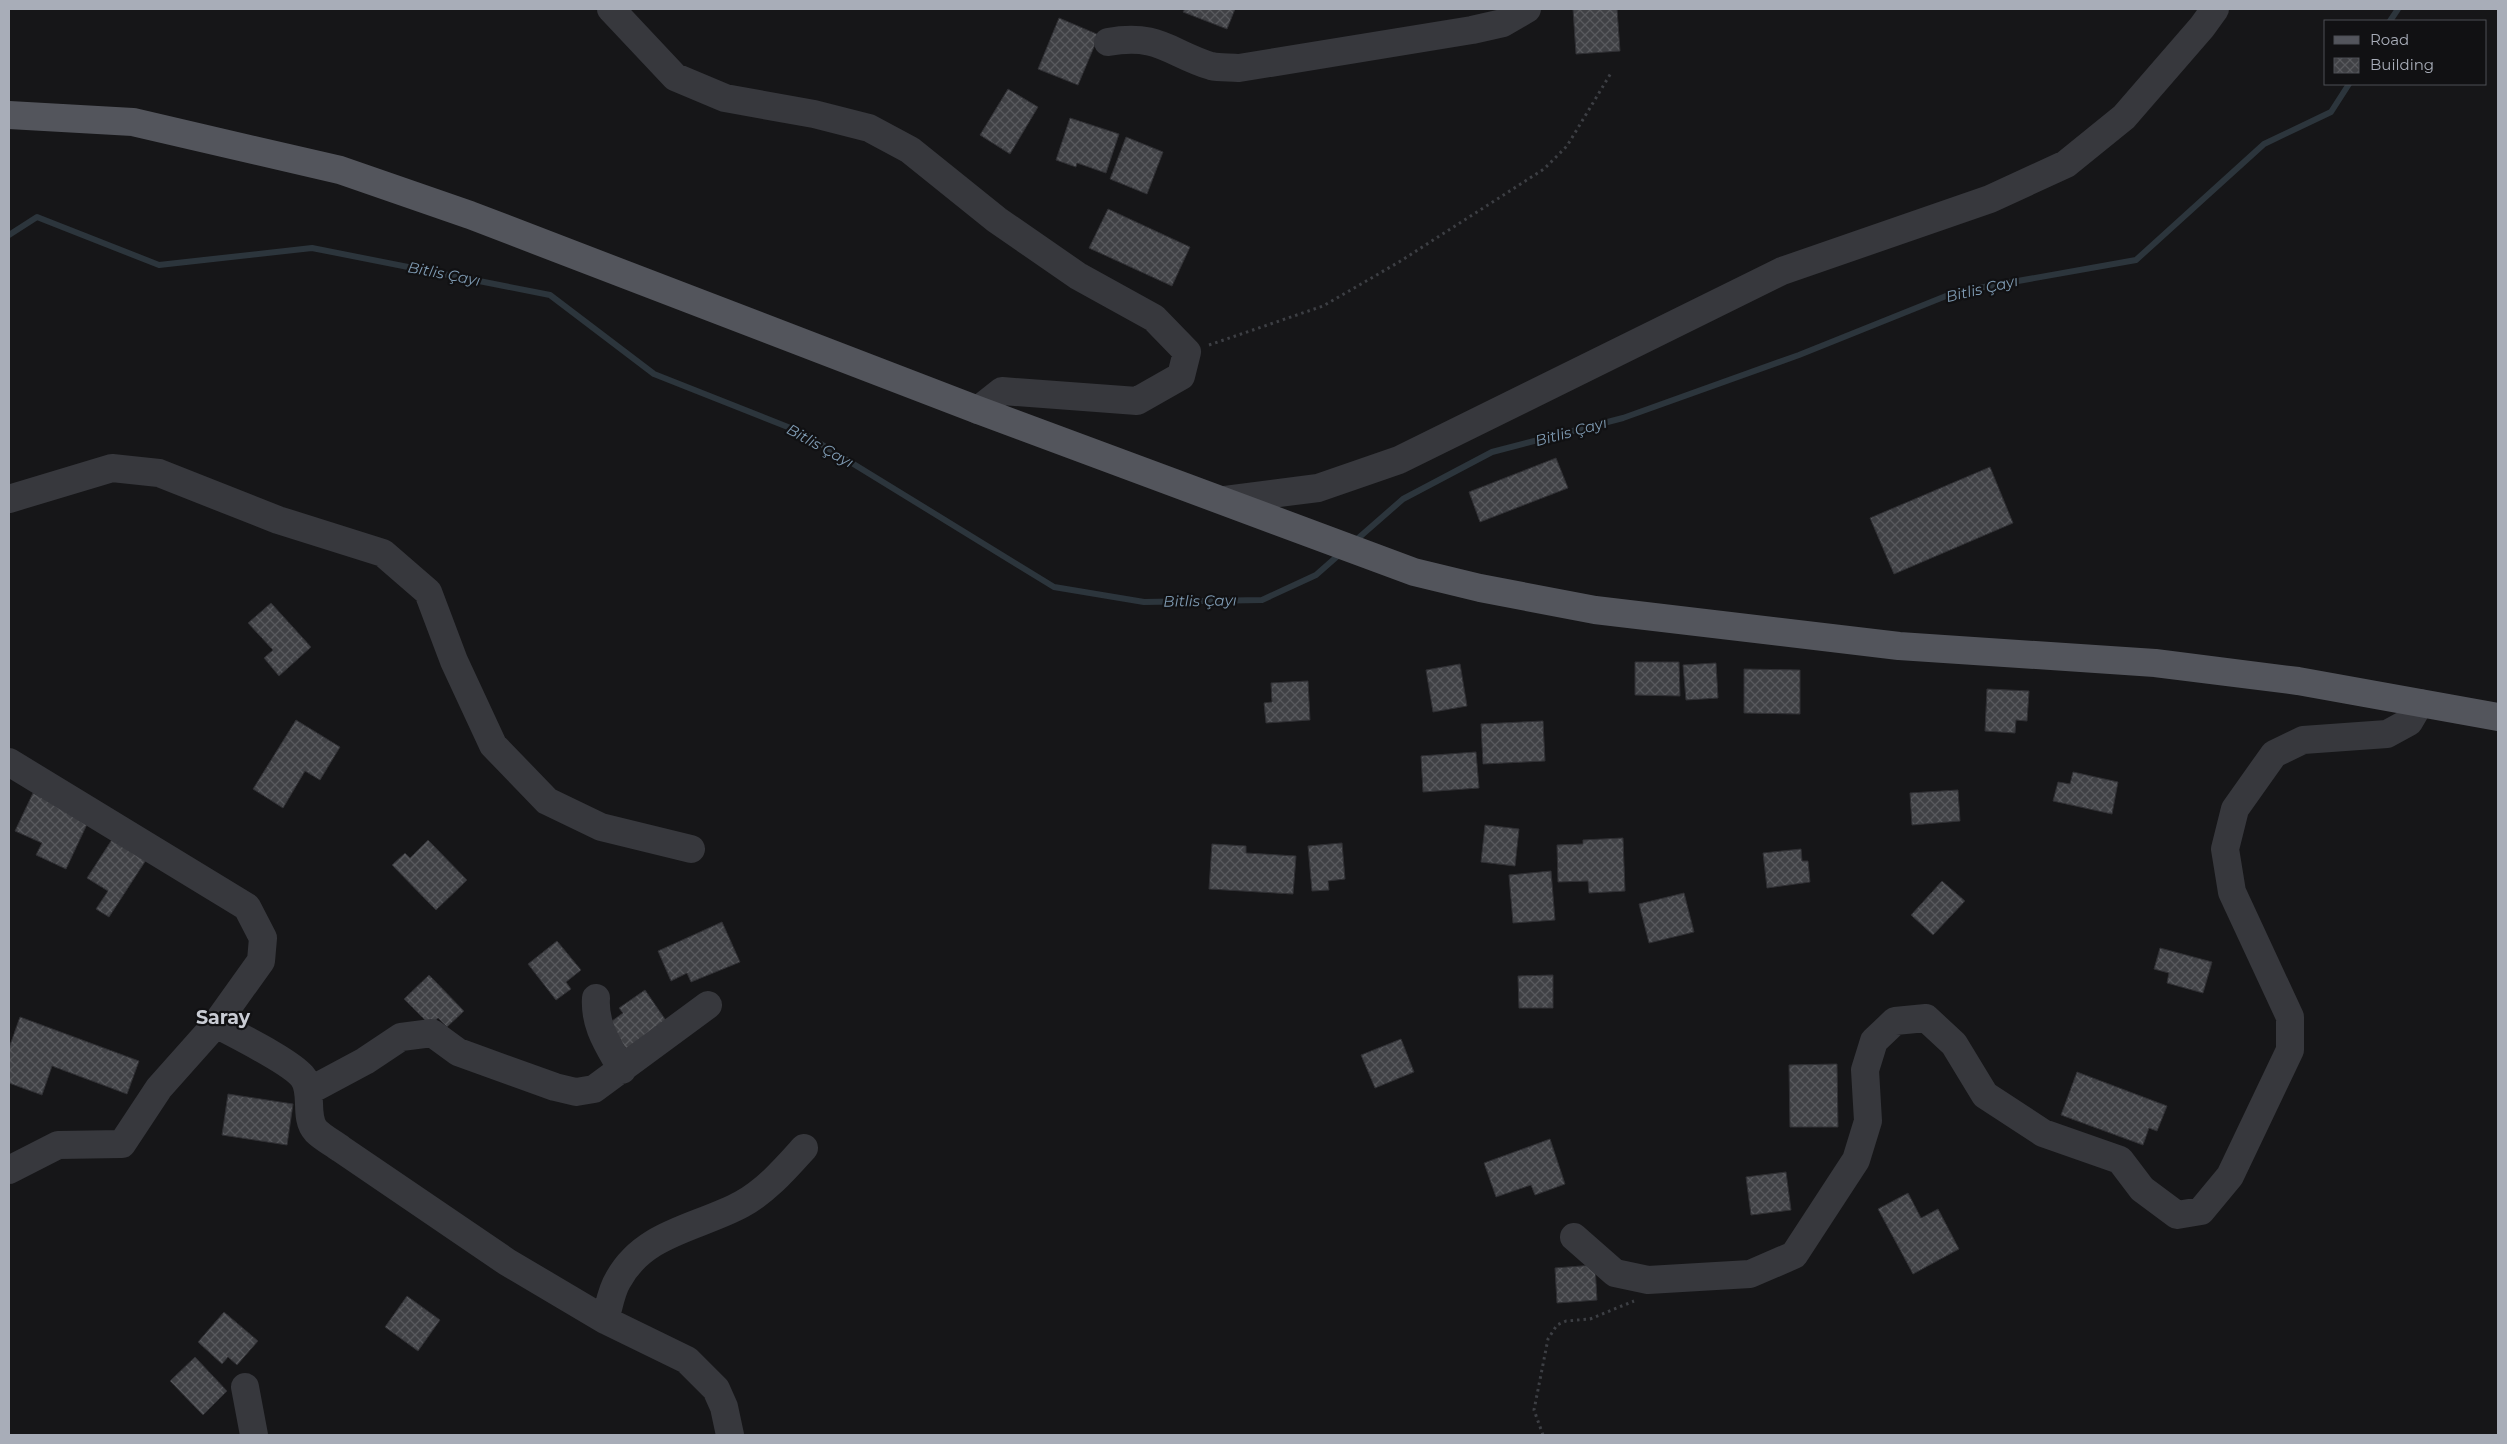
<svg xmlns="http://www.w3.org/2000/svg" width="2507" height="1444" font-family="Montserrat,sans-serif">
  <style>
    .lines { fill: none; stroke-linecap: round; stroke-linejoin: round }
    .stream { stroke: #2c353c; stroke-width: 6 }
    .building { fill: url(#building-cross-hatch); stroke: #303034 }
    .path { stroke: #3d3f44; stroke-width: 3; stroke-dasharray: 2.5 4; stroke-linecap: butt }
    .minor { stroke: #37383d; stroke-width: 28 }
    .major { stroke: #53555c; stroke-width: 28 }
    .labels { text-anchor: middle; stroke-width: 4.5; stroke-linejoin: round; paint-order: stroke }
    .water-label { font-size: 15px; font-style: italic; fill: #7f9bb3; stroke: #111113 }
    .district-label { font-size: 19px; font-weight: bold; fill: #c9ccd4; stroke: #111113 }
  </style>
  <defs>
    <pattern id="building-cross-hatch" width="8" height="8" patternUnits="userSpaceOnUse" patternTransform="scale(1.25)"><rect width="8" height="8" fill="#404145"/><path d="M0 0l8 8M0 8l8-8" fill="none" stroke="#595a5e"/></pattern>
  </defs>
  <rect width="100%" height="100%" fill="#161618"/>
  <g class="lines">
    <path class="stream" d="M 2390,21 L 2398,9
      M 9,235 L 37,217 L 159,265 L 312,248 L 550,295 L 654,374 L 803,433 L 1054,587 L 1144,602 L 1262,600 L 1316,575 L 1341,553
      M 1355,541 L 1403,499 L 1492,452 L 1623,418 L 1799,355 L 1956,292 L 2136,260 L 2264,144 L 2331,112 L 2349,84"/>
  </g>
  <path class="building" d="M 1185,9 L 1235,9 L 1227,29 L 1183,12 Z
    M 1573,9 L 1617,9 L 1620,51 L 1576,54 Z
    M 1059,18 L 1099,35 L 1078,85 L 1038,69 Z
    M 1008,89 L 1038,107 L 1010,154 L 980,135 Z
    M 1070,118 L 1119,134 L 1106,173 L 1077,163 L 1076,167 L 1056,160 Z
    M 1126,137 L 1163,152 L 1147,194 L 1110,179 Z
    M 1108,209 L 1190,247 L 1172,286 L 1089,248 Z
    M 1556,458 L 1568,488 L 1480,522 L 1469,492 Z
    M 1990,467 L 2013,523 L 1894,574 L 1870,518 Z
    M 271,603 L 311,647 L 279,676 L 264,658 L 273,650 L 248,623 Z
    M 1635,662 L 1679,662 L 1680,696 L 1635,695 Z
    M 1716,663 L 1718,698 L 1686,700 L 1683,665 Z
    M 1460,664 L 1467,706 L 1433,712 L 1426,670 Z
    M 1744,669 L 1800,670 L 1800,714 L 1744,713 Z
    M 1308,681 L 1310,720 L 1266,723 L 1264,703 L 1272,702 L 1271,683 Z
    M 1987,689 L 2029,691 L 2027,721 L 2016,720 L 2015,733 L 1985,731 Z
    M 296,720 L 340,747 L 320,780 L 305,771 L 283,808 L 253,789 Z
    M 1543,721 L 1545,761 L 1483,764 L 1481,724 Z
    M 1476,752 L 1479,788 L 1423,792 L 1421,756 Z
    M 2073,772 L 2118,782 L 2112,814 L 2053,801 L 2058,782 L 2070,784 Z
    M 1958,790 L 1960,821 L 1912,825 L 1910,793 Z
    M 33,793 L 89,820 L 66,869 L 36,855 L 42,843 L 15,831 Z
    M 1485,825 L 1519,829 L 1515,866 L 1481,862 Z
    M 115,835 L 148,857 L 109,917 L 96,909 L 108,891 L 87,878 Z
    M 1623,838 L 1625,891 L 1589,893 L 1588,881 L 1558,882 L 1557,845 L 1583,844 L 1583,840 Z
    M 428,840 L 467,880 L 436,910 L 392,865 L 405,853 L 410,858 Z
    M 1342,843 L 1345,879 L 1328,881 L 1329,890 L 1312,891 L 1308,846 Z
    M 1212,844 L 1246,846 L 1246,853 L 1296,856 L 1293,894 L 1209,889 Z
    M 1801,849 L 1802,861 L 1808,861 L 1810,882 L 1767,888 L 1763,853 Z
    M 1551,871 L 1555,920 L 1513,923 L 1509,875 Z
    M 1942,881 L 1965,901 L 1933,935 L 1911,915 Z
    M 1684,893 L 1694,932 L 1649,943 L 1639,904 Z
    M 722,922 L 740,962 L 691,982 L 687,973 L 671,981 L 658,951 Z
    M 557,941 L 581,970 L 566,982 L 571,989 L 556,1000 L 528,964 Z
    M 2160,948 L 2212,962 L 2203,993 L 2167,983 L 2169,973 L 2154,969 Z
    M 429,975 L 464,1011 L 447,1027 L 438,1018 L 430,1025 L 404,999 Z
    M 1553,975 L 1553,1008 L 1519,1008 L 1518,976 Z
    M 645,990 L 667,1022 L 627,1050 L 608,1024 L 623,1013 L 619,1008 Z
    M 20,1017 L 139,1061 L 127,1094 L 52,1066 L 42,1095 L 9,1083 L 9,1048 Z
    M 1401,1039 L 1414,1072 L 1375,1088 L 1361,1055 Z
    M 1837,1064 L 1838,1127 L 1790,1127 L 1789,1065 Z
    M 2077,1072 L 2167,1106 L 2157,1131 L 2149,1128 L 2143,1145 L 2061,1115 Z
    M 228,1094 L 293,1104 L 287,1145 L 222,1135 Z
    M 1550,1139 L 1565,1184 L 1535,1195 L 1531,1185 L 1496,1197 L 1484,1163 Z
    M 1786,1172 L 1791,1210 L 1751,1215 L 1746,1177 Z
    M 1908,1193 L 1921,1218 L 1938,1209 L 1959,1249 L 1913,1274 L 1878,1209 Z
    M 1595,1265 L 1597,1300 L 1557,1303 L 1555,1268 Z
    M 407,1296 L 440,1320 L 418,1351 L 385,1327 Z
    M 224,1312 L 258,1341 L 237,1365 L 228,1357 L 222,1364 L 198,1342 Z
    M 195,1357 L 227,1391 L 203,1415 L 170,1381 Z"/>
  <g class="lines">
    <path class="path" d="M 1209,345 L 1323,306 L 1399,262 L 1544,169 L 1567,146 L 1611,73
      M 1543,1435 L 1534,1410 L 1548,1339 L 1557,1325 L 1566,1321 L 1590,1319 L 1634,1301"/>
    <path class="minor" d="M 611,9 L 675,77 L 725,98 L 814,114 L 869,128 L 910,150 L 997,220 L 1078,276 L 1154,318 L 1187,352 L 1181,376 L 1137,401 L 1002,391 L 978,410
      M 1108,42 C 1159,33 1169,53 1211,66 C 1220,68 1230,67 1239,68 L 1472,30 L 1503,23 L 1527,9
      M 9,499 L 112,468 L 159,473 L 278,520 L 383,553 L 428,592 L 454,661 L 493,745 L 547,801 L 601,827 L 691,849
      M 1225,500 L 1318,488 L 1399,460 L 1782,271 L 1990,199 L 2066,164 L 2124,117 L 2202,27 L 2215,9
      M 9,762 L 247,907 L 263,938 L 261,961 L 216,1024 L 159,1088 L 122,1144 L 58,1145 L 9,1170
      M 596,998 C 594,1026 609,1046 622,1070
      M 216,1024 C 236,1035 288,1060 302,1076 C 315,1091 303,1117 316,1131 C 323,1138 333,1143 341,1149 L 507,1262 L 605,1320 L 687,1360 L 716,1389 L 724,1407 L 730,1435
      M 309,1091 L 365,1061 L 401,1037 L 432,1033 L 458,1052 L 555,1087 L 576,1092 L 594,1089 L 708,1005
      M 1574,1237 L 1615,1273 L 1648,1280 L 1750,1274 L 1794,1255 L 1856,1160 L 1868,1121 L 1865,1070 L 1874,1041 L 1895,1021 L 1926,1018 L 1954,1044 L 1985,1095 L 2043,1133 L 2120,1160 L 2142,1189 L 2177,1215 L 2201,1211 L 2230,1176 L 2290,1050 L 2290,1017 L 2232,892 L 2225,849 L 2235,809 L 2274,754 L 2303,740 L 2387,734 L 2409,722 L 2420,703
      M 605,1320 C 609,1307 611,1291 618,1280 C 644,1232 698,1228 742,1204 C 767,1190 785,1169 804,1148
      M 245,1387 L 254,1435"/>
    <path class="major" d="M 9,115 L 133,122 L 340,170 L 470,215 L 978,410 L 1414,572 L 1480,588 L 1595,610 L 1899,646 L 2155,663 L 2298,681 L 2498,717"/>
  </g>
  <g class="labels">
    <g class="water-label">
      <text transform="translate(444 274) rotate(11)" y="5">Bitlis Çayı</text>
      <text transform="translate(1982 289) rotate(-13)" y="5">Bitlis Çayı</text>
      <text transform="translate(1571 432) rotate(-15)" y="5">Bitlis Çayı</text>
      <text transform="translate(820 446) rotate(29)" y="5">Bitlis Çayı</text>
      <text transform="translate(1200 601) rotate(-1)" y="5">Bitlis Çayı</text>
    </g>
    <g class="district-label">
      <text x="223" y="1024">Saray</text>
    </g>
  </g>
  <rect width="2507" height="1444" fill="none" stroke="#a8adb8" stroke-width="20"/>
  <rect x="2324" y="20" width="162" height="65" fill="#111113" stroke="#4d4f55"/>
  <rect x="2334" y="36" width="25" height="8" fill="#53555c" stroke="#4d4f55"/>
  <text x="2370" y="45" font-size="15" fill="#a8adb8">Road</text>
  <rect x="2334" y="58" width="25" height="15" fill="url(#building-cross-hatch)" stroke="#4d4f55"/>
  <text x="2370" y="70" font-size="15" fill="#a8adb8">Building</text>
</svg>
